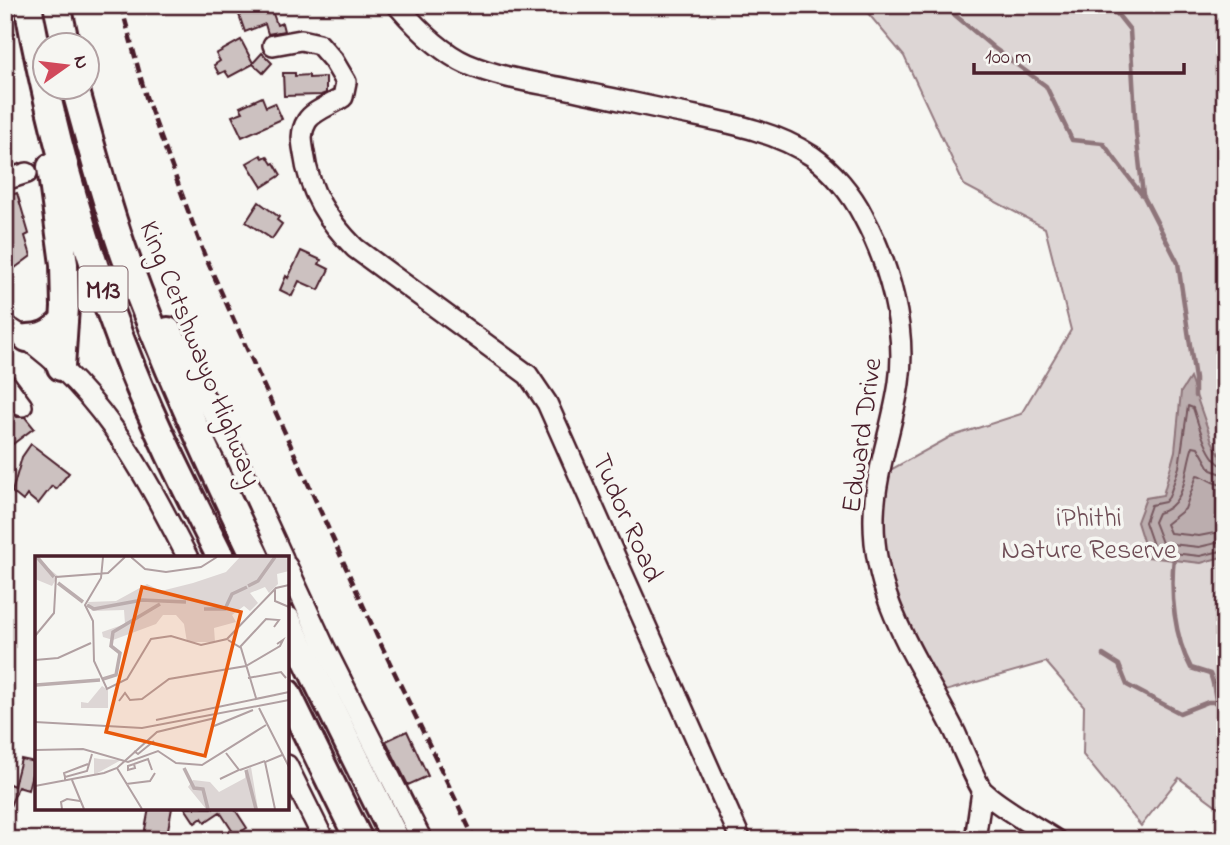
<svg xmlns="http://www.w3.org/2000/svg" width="1230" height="845" font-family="'Indie Flower',sans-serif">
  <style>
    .green { fill: #ddd6d5; stroke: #947a80; stroke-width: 2 }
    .water { fill: #bbadae; stroke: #8e747a; stroke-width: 2 }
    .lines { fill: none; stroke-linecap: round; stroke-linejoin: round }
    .shore { stroke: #77585f; stroke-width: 2 }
    .stream { stroke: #8e747a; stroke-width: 4.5 }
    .building { fill: #ccc1c0; stroke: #4a1f2b; stroke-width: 2 }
    .minor-casing { stroke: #4a1f2b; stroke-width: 24 }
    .highway-casing { stroke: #4a1f2b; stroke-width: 32 }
    .minor { stroke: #f6f6f2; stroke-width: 19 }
    .highway { stroke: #f6f6f2; stroke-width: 26 }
    .rail { stroke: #4a1f2b; stroke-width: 4.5; stroke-dasharray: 10 5; stroke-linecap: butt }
    .labels { text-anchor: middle; stroke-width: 7; stroke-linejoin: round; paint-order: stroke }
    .shield { fill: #f6f6f2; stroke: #7e6067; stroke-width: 2 }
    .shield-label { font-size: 26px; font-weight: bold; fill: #4a1f2b }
    .street-label { font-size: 28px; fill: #4a1f2b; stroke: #f6f6f2 }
    .park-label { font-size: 28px; fill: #6f4d56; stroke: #f6f6f2 }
    .inset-river { fill: none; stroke: #bbadae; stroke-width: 3.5 }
    .inset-road { fill: none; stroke: #b1a0a2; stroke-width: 2 }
    .view { fill: #e8590c; fill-opacity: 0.15; stroke: #e8590c; stroke-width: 3.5 }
    .inset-edge { fill: none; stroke: #4a1f2b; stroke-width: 3.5 }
  </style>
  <rect width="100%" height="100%" fill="#f6f6f2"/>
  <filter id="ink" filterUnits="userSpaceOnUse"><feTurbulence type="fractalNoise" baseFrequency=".0143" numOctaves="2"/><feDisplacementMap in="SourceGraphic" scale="14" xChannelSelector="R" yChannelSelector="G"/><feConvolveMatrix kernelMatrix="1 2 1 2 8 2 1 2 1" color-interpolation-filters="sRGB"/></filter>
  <g filter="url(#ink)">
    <path class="green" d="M 861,5 L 1225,5 L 1225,812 L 1179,778 L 1141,826 L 1083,755 L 1084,706 L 1046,662 L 935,694 L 882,587 L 881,475 L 950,437 L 1021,414 L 1071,330 L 1045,228 L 964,185 L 904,56 Z"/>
    <path class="water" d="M 1190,378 L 1212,441 L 1225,465 L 1225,556 L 1201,563 L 1148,557 L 1137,522 L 1146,498 L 1163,495 L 1175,451 L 1181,392 Z"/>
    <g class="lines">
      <path class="shore" d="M 1225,466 C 1208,464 1198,422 1193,408 L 1188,406 L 1179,467 L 1169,497 L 1165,502 L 1151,505 L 1145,522 L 1155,551 L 1200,556 L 1225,550
        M 1225,475 L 1211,470 L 1198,447 L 1193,446 C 1184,470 1188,505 1158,513 L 1154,522 L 1162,543 L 1199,547 L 1225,541
        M 1225,485 C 1212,485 1206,476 1197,475 L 1185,509 L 1166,524 L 1170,533 L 1199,536 L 1225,531"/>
      <path class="stream" d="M 943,5 L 994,48 L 1046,86 L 1072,140 L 1103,143 L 1142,195
        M 1110,5 L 1130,30 L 1136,133 L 1143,195 L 1178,263 L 1195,379 L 1195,396
        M 1174,557 C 1170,593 1174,637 1191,668 L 1210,674 C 1217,689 1212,703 1225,716
        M 1103,655 L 1119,665 L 1127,685 L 1180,713 L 1208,702 L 1216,702"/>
    </g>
    <path class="building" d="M 249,5 L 270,5 L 277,25 L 282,23 L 284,31 L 268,34 L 265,24 L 245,32 L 237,9 Z
      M 241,40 L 253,63 L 262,53 L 272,63 L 263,73 L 253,64 L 229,77 L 225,71 L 219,74 L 214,65 L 220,61 L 216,54 Z
      M 283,73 L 295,73 L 295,76 L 309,75 L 309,78 L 326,77 L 326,93 L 321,95 L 284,96 Z
      M 262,97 L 266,107 L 275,103 L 282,119 L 242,137 L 232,116 L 243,112 L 240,107 Z
      M 261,155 L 263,158 L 267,156 L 272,164 L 274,163 L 281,175 L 262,187 L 247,163 Z
      M 17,193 L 29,234 L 25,236 L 31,256 L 15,268 L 11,264 L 5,268 L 5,197 Z
      M 259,202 L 279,217 L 277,220 L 282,224 L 272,239 L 246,222 Z
      M 301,251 L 321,260 L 319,264 L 329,269 L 319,290 L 299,281 L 292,296 L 280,290 L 286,276 L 288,278 Z
      M 5,404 L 17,417 L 25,417 L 34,428 L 5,450 Z
      M 31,444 L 69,473 L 56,489 L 52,486 L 38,504 L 27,495 L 23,501 L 12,492 L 22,457 Z
      M 407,731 L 428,776 L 408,785 L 386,741 Z
      M 21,759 L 35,762 L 28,790 L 18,787 L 5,818 L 5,782 L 14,786 Z
      M 149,808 L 172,808 L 166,840 L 143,840 Z
      M 185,808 L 234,808 L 247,828 L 235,835 L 220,812 L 205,822 L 202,818 L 195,823 Z"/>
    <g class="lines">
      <defs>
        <path id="minor" d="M 397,5 C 416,27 440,52 467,64 C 498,77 531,82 563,88 C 607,97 651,107 696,116 C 735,124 778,133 812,156 C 832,170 852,194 863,216 C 889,264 907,328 899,383 C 893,426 875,472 874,516 C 872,601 919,660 955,732 C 960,743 978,787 984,792 C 1001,808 1036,827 1056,840
          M 273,45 L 301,40 L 319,44 L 333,60 L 346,82 L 343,97 C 332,105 314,110 307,121 C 300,132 302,142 304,153 C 309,192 328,221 355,248 L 528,375 L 547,403 L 741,840
          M 5,180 L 27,173
          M 5,325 C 96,380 141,467 188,558
          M 191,372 L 238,460 L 283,558
          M 5,383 L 22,406
          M 287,566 L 325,648 L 422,840
          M 287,765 L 324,840
          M 975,840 L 982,791"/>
        <path id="highway" d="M 28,5 C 51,129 85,252 132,369 C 158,434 190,496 221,558
          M 57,5 L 66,46
          M 75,88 C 91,144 105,201 125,256 C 162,359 208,459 256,558
          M 51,167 L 64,264 L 65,307 L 61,367
          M 168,331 L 191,372
          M 27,338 C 42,338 52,333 62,322
          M 287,620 L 396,840
          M 287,693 L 359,840"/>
      </defs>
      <use href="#minor" class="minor-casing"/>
      <use href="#highway" class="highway-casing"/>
      <use href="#minor" class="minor"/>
      <use href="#highway" class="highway"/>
      <path class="rail" d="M 121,5 L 146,97 L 204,254 L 377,636 L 475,840"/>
    </g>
  </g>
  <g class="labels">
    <rect class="shield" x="78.5" y="266.5" width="49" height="45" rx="5"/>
    <g class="shield-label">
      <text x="103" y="298">M13</text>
    </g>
    <g class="street-label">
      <text transform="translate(202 353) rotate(68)" y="10">King Cetshwayo Highway</text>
      <text transform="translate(860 435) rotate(-82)" y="10">Edward Drive</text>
      <text transform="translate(629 517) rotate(66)" y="10">Tudor Road</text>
    </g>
    <g class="park-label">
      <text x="1089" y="526">iPhithi<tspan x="1089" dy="32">Nature Reserve</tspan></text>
    </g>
  </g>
  <g transform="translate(35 556)">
    <rect width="254" height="254" fill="#f6f6f2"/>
    <path d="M 0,1 L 23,20 L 17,30 L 0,23 ZM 205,1 L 254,1 L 254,15 L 242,18 L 243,28 L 234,37 L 230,31 L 215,37 L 223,47 L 215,55 L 209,50 L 197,59 L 201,66 L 179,72 L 180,86 L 152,86 L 149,68 L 141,59 L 128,59 L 121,68 L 78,84 L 68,81 L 67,76 L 90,68 L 89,54 L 57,55 L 53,46 L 81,45 L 112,28 L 126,35 L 158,27 L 191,16 ZM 67,130 L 73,134 L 73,152 L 46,152 L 46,146 L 53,147 ZM 59,202 L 65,203 L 86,204 L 59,219 ZM 216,211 L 223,253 L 171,253 L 153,231 L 158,224 L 175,226 L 184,236 L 210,222 L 211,214 Z" fill="#ddd6d5"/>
    <path class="inset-river" d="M 2,1 L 19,21M 23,27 L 48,46M 213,30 L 223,25 L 240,1M 52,49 L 59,53 L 107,44 L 151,46M 169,53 L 190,53 L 197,38 L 212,31M 68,123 L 81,119 L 85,97 L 76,90 L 78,76 L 125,48M 1,129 L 65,124M 149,212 L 159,232 L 168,233 L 173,253M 211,214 L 221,253"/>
    <path class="inset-road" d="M 68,1 L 66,22 L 50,49 L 58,65 L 59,105 L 72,133 L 92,123 L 116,83 L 136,80 L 166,89 L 192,83 L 241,32 L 254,29M 96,1 L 110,13 L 131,16 L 166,11 L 182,1M 240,34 L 240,45 L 254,51M 0,80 L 19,57 L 21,21 L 73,17 L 90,1M 193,84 L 206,92 L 221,142M 205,91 L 231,63 L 244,64 L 239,71M 0,104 L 23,102 L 56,87M 213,122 L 246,116 L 251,122M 84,145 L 90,137 L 95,144 L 107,143 L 134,123 L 211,110 L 245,90 L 248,84 L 242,88M 224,152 L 254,211M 121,164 L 254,136M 0,166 L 107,172 L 254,144M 179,170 L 218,154M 0,194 L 48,193 L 93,206 L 123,195 L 141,207 L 167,209 L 231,169M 99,195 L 103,198 L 119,185M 99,208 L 113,203 L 117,214M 99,208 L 100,212 L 93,214 L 93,210 ZM 82,212 L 107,253M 205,214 L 230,205M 30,221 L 29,217 L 53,208M 185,223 L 204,214 L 191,197M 37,224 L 49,253M 30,225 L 30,221 L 52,215 L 57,198M 91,228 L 115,225 L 120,217M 0,230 L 69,217 L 82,212 L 122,176 L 180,162M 27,253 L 26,246 L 32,243 L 45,245M 240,253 L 230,206 L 247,199"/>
    <path class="view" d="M 107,31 L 206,56 L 170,200 L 71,176 Z"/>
    <rect width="254" height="254" class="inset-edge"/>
  </g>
  <rect width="1230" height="845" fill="none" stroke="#f6f6f2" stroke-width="28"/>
  <rect x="14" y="14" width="1202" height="817" fill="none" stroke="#4a1f2b" stroke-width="2.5" filter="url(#ink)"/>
  <g transform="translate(66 66) rotate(76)"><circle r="33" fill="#f6f6f2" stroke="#b1a0a2" stroke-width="2"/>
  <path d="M0-5L12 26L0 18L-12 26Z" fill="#d1495b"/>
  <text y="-10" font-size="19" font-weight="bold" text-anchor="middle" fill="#4a1f2b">N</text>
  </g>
  <path d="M974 63v10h210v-10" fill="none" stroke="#4a1f2b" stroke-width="3.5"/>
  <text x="985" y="63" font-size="21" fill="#4a1f2b" stroke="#f6f6f2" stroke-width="5" paint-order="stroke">100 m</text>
</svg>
